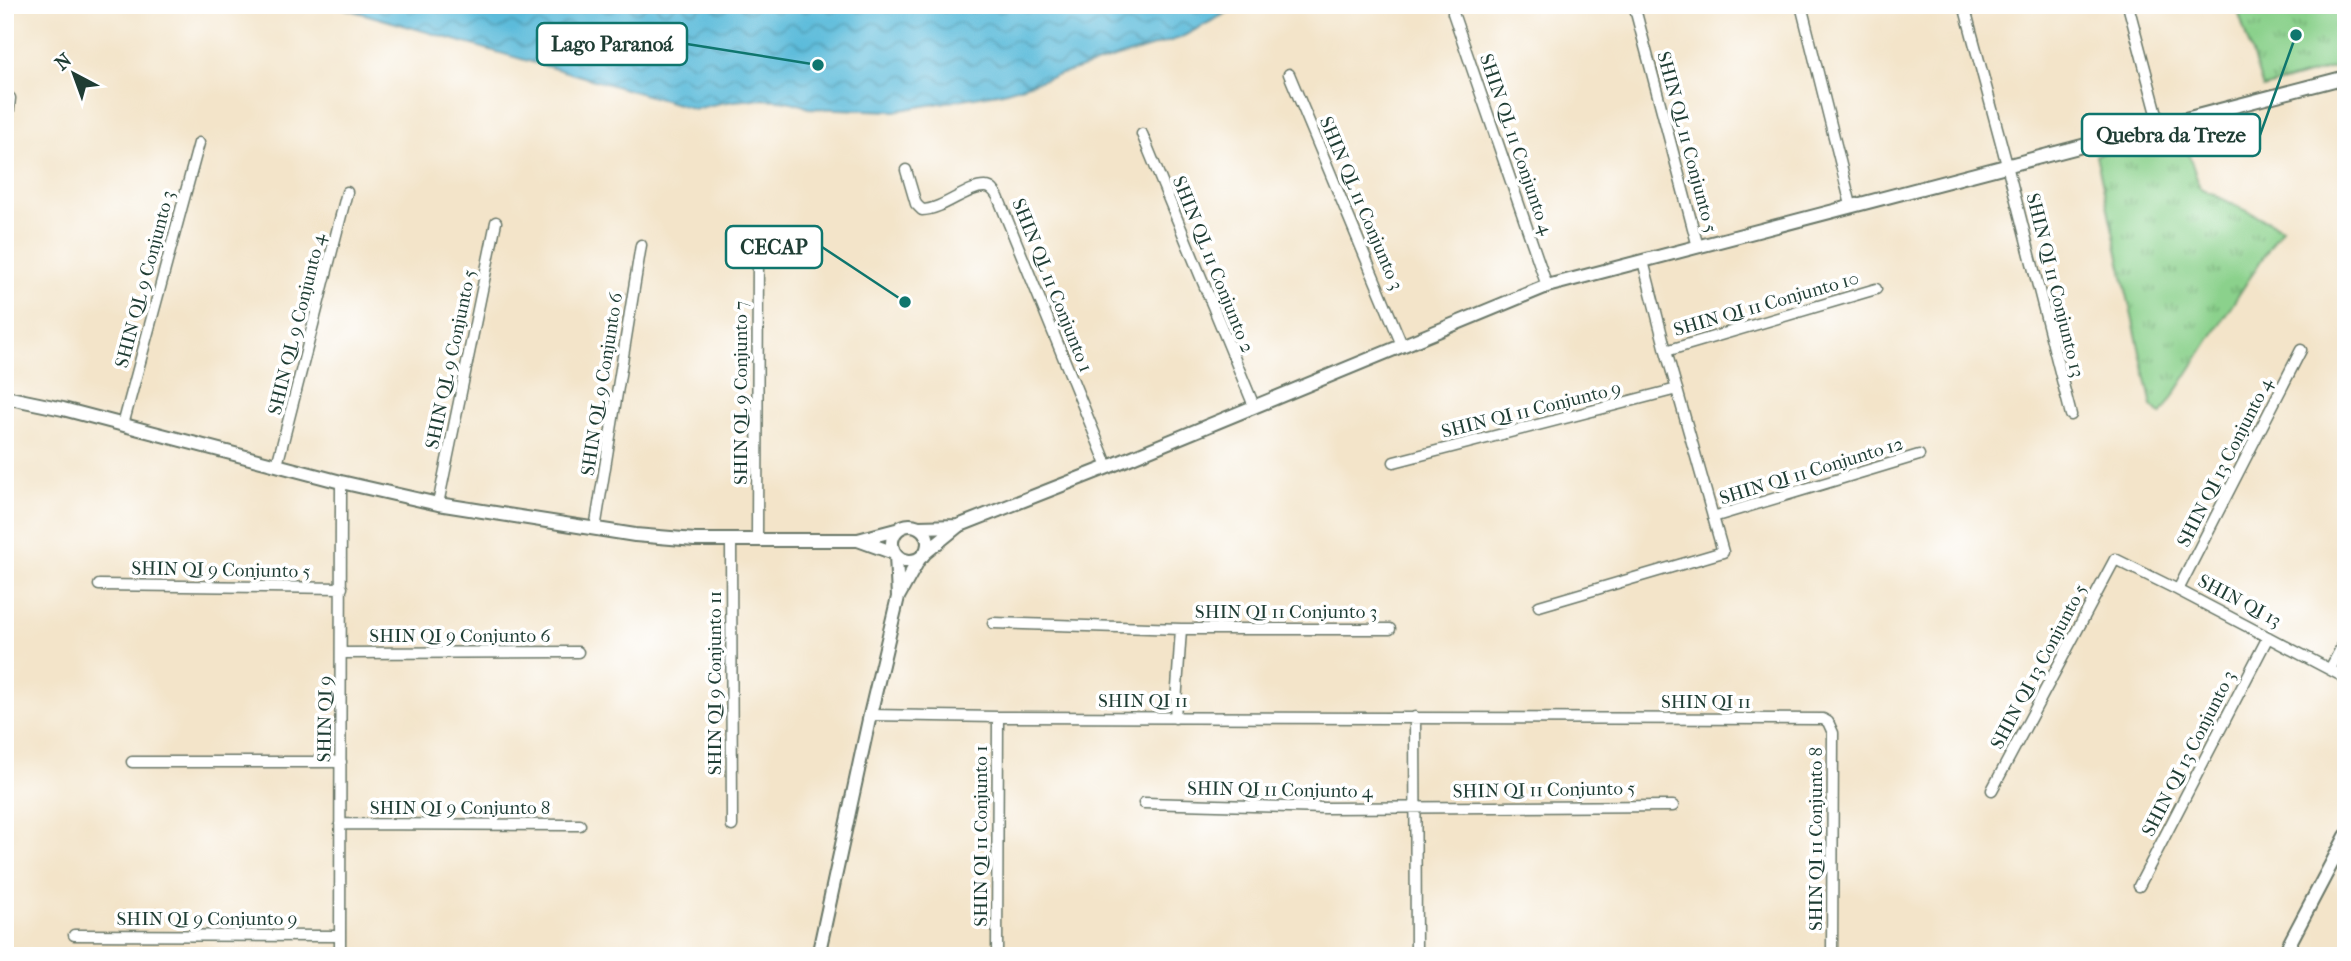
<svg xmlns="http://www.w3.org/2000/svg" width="2351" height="961" font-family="'IM FELL French Canon',serif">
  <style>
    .grass { fill: url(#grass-tufts); stroke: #558760; stroke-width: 2 }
    .water { fill: url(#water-waves); stroke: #3e7c87; stroke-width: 2 }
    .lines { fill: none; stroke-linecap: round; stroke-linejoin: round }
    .minor-casing { stroke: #697768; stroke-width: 13 }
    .tertiary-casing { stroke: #697768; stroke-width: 16 }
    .minor { stroke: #fff; stroke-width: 10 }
    .tertiary { stroke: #fff; stroke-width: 12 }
    .labels { text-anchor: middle; stroke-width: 7; stroke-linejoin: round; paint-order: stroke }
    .street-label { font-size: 19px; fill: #1f3d34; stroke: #fff }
    .leader { fill: none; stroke: #0f766e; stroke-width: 2.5 }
    .callout-dot { fill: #0f766e; stroke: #fff; stroke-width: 2.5 }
    .callout { fill: #fff; stroke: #0f766e; stroke-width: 2.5 }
    .callout-label { font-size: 21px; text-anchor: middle; font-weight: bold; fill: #1f3d34 }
  </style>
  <defs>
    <pattern id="grass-tufts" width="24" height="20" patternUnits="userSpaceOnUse" patternTransform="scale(1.75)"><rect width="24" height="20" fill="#8bd18c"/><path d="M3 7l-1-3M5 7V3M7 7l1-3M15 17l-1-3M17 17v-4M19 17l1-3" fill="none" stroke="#71ab73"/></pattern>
    <pattern id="water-waves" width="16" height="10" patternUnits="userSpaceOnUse" patternTransform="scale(1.75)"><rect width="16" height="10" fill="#5cbbda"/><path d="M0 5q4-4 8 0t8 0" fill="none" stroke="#4b99b2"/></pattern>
  </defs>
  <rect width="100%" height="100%" fill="#fff"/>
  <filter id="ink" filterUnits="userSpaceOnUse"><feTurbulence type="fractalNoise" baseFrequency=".0143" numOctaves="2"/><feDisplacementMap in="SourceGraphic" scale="14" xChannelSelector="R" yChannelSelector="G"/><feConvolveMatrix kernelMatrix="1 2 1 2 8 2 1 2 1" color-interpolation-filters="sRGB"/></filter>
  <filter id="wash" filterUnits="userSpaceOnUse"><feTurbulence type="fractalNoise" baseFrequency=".00686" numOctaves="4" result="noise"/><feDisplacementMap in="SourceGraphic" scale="28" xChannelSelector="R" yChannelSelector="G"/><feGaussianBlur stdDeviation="1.57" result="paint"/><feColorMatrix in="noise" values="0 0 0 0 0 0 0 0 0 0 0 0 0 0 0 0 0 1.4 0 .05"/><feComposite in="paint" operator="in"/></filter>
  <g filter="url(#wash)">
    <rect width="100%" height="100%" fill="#f3e4c9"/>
    <path class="grass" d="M 2236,5 L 2346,5 L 2346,64 L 2263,88 Z
      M 2181,130 L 2200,188 L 2282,228 L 2161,415 L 2152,406 L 2096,155 Z"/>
    <path class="water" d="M 333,5 L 1241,5 L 1180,38 L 1003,92 L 895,111 L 808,108 C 779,93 727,100 695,109 Z"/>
  </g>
  <g filter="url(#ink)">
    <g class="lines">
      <defs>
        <path id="minor" d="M 1634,5 L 1698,247
          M 1801,5 L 1851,205
          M 1964,5 L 2007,165 L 2071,415
          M 2128,5 L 2160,125
          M 1453,13 L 1547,286
          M 1289,74 L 1402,345
          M 1142,134 L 1254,406
          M 5,146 L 10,98
          M 906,170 L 916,204 L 922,210 C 943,210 969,185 986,187 C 992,187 995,192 998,197 L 1108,467
          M 1666,351 L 1876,289
          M 123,425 L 199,143
          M 1394,462 L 1677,389
          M 277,465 L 347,192
          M 438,504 L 496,222
          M 1713,517 L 1919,455
          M 595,529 L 641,245
          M 731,539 L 732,826
          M 757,539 L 758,247
          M 99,585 L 342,588
          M 2178,590 L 2301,350
          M 1539,606 L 1723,552 L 1666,351 L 1643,261
          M 993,623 L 1181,629 L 1390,629
          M 342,653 L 578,652
          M 2330,669 L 2346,639
          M 870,715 L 998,717 L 1823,719 L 1828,722 L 1833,733 L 1832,956
          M 1415,717 L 1416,956
          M 1175,718 L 1181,629
          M 132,762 L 341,762
          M 1992,790 L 2115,559 L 2178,590 L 2346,678
          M 1144,803 L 1325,808 L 1673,806
          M 340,824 L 580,825
          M 2139,886 L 2268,637
          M 74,935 L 339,936
          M 340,956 L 341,482
          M 997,956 L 998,717"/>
        <path id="tertiary" d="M 5,397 L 63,409 L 341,482 L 438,504 L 635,535 L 695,540 L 858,540 L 896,530
          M892 543a18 18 0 1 1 36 0a18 18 0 1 1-36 0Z
          M 919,527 L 958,526
          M 858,540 L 894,553
          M 926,552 L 958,526 L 1108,467 L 1547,286 L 2346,77
          M 896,555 L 898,597
          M 818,956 L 870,715 L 898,597 L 919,559
          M 2283,956 L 2346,836"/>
      </defs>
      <use href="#minor" class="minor-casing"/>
      <use href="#tertiary" class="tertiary-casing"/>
      <use href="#minor" class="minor"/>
      <use href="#tertiary" class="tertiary"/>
    </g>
  </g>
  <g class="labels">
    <g class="street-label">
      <text transform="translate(1688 142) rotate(75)" y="7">SHIN QL 11 Conjunto 5</text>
      <text transform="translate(1517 144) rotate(71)" y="7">SHIN QL 11 Conjunto 4</text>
      <text transform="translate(1362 203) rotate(67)" y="7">SHIN QL 11 Conjunto 3</text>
      <text transform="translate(1214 264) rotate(68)" y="7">SHIN QL 11 Conjunto 2</text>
      <text transform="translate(144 279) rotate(-75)" y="7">SHIN QL 9 Conjunto 3</text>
      <text transform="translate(1053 285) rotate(68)" y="7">SHIN QL 11 Conjunto 1</text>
      <text transform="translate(2056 285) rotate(76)" y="7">SHIN QI 11 Conjunto 13</text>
      <text transform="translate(1766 303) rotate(-16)" y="7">SHIN QI 11 Conjunto 10</text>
      <text transform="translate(296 324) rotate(-76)" y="7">SHIN QL 9 Conjunto 4</text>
      <text transform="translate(450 359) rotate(-78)" y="7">SHIN QL 9 Conjunto 5</text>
      <text transform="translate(601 384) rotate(-81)" y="7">SHIN QL 9 Conjunto 6</text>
      <text transform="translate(740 393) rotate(-90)" y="7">SHIN QL 9 Conjunto 7</text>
      <text transform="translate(1531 409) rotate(-14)" y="7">SHIN QI 11 Conjunto 9</text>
      <text transform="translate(2224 462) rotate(-63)" y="7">SHIN QI 13 Conjunto 4</text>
      <text transform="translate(1811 470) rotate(-17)" y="7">SHIN QI 11 Conjunto 12</text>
      <text transform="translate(221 569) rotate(1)" y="7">SHIN QI 9 Conjunto 5</text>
      <text transform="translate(2240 600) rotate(28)" y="7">SHIN QI 13</text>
      <text x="1286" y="618">SHIN QI 11 Conjunto 3</text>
      <text x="460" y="642">SHIN QI 9 Conjunto 6</text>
      <text transform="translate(2038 666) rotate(-62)" y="7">SHIN QI 13 Conjunto 5</text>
      <text transform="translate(714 683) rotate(-90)" y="7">SHIN QI 9 Conjunto 11</text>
      <text x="1143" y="707">SHIN QI 11</text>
      <text x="1706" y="708">SHIN QI 11</text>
      <text transform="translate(324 719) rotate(-89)" y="7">SHIN QI 9</text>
      <text transform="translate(2188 753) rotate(-63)" y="7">SHIN QI 13 Conjunto 3</text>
      <text transform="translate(1280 789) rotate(1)" y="7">SHIN QI 11 Conjunto 4</text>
      <text transform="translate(1544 789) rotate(-1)" y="7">SHIN QI 11 Conjunto 5</text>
      <text x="460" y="814">SHIN QI 9 Conjunto 8</text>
      <text transform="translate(980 836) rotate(-90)" y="7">SHIN QI 11 Conjunto 1</text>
      <text transform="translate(1815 839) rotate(-90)" y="7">SHIN QI 11 Conjunto 8</text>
      <text x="207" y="925">SHIN QI 9 Conjunto 9</text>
    </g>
  </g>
  <path class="leader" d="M818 65L687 44M2296 35L2260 135M905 302L822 247"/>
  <g class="callout-dot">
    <circle cx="818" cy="65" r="7"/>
    <circle cx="2296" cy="35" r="7"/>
    <circle cx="905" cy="302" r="7"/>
  </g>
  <g class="callout">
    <rect x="537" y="23" width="150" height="42" rx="7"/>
    <rect x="2082" y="114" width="178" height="42" rx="7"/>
    <rect x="726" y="226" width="96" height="42" rx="7"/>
  </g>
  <g class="callout-label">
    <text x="612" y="51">Lago Paranoá</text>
    <text x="2171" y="142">Quebra da Treze</text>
    <text x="774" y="254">CECAP</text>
  </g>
  <rect width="2351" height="961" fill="none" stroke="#fff" stroke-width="28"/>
  <g transform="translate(74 74) rotate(319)" stroke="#ffffff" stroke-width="5" paint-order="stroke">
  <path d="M0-5L12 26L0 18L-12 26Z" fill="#1f3d34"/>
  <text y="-10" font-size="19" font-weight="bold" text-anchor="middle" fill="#1f3d34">N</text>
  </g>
</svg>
